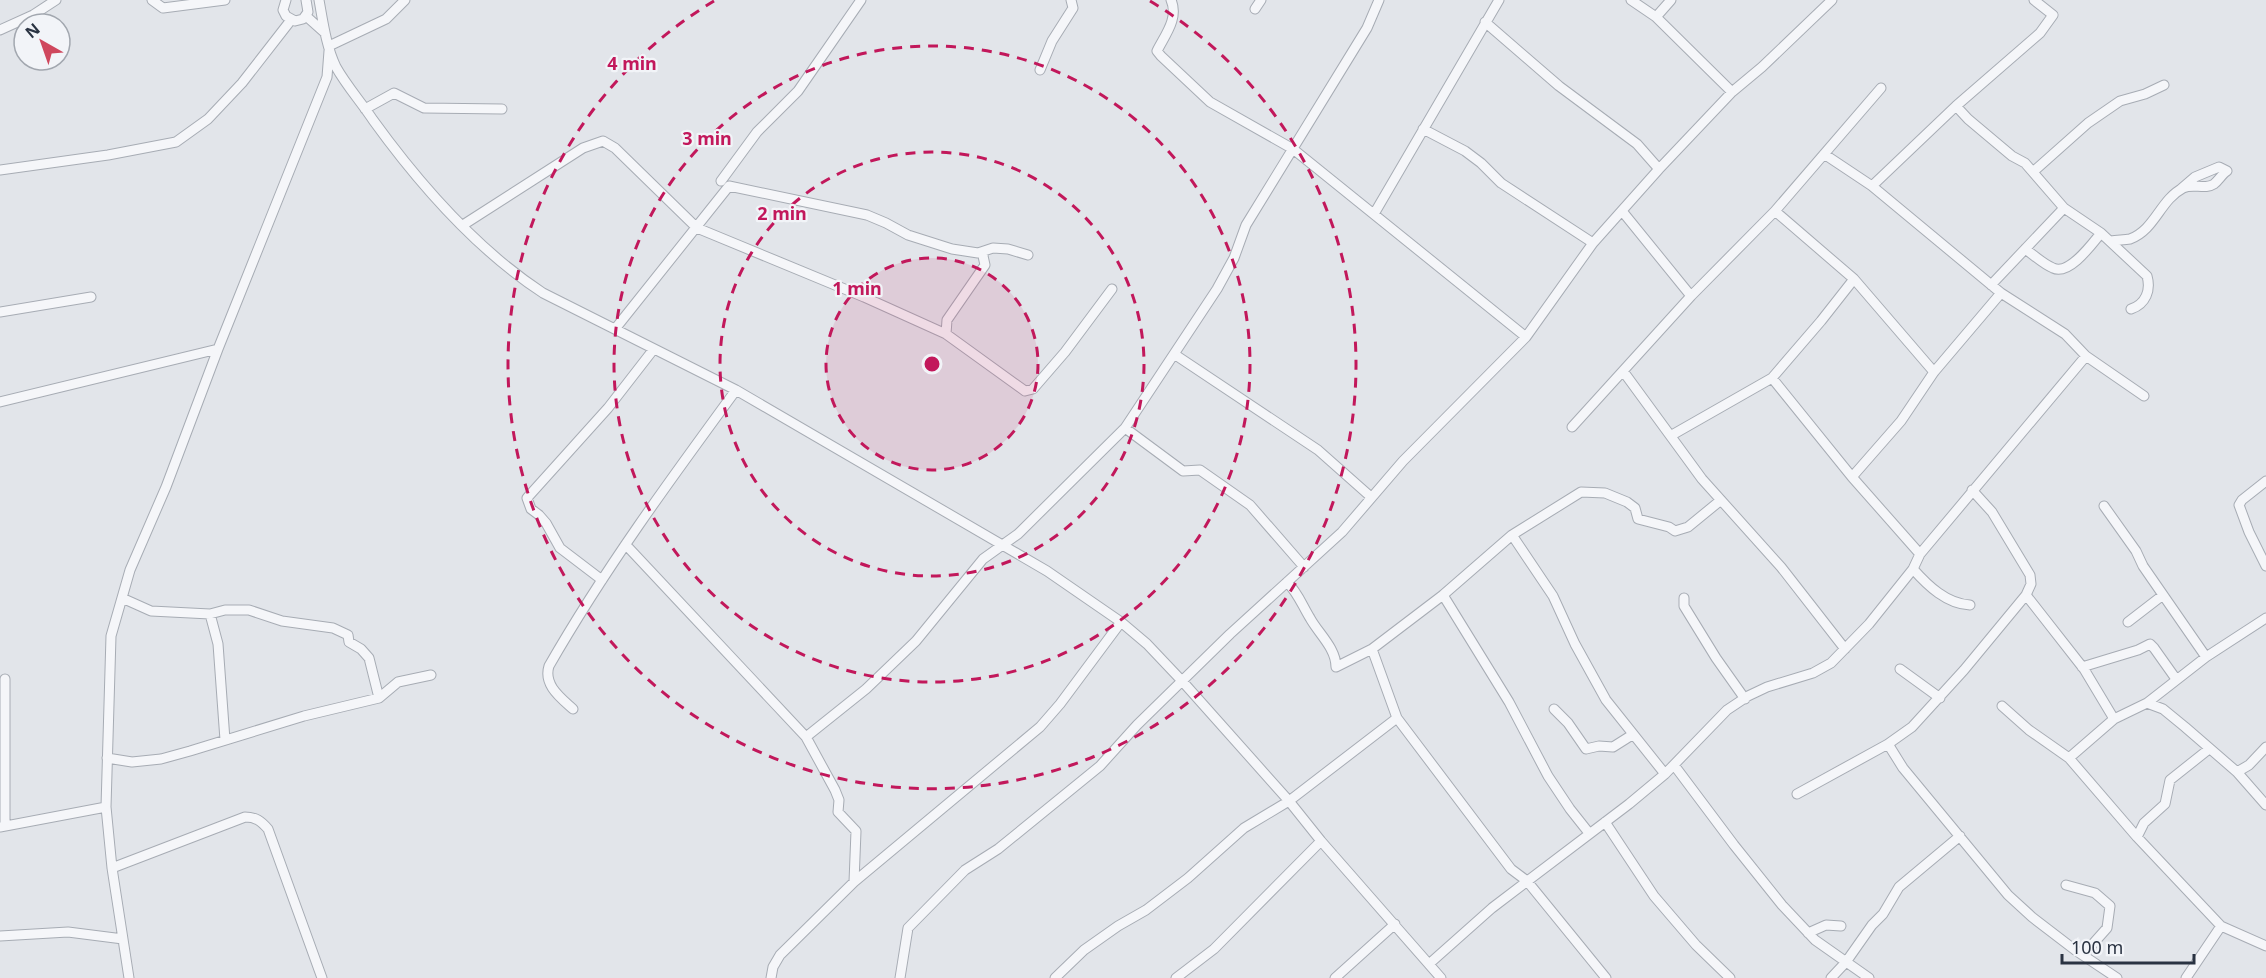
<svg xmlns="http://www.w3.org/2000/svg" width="2266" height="978" font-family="'Noto Sans',sans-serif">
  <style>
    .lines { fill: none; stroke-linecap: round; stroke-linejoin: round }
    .minor-casing { stroke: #a7acb4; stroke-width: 11 }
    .minor { stroke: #f5f6f9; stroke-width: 9 }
    .ring { fill: none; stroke: #c2185b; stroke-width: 3; stroke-dasharray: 10 8 }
    .centre { fill: #c2185b; stroke: #f2f4f8; stroke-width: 3 }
    .ring-label { font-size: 18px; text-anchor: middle; font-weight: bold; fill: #c2185b; stroke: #f2f4f8; stroke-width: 4.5; stroke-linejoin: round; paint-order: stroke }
  </style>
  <rect width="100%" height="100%" fill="#e2e5ea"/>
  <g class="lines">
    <defs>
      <path id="minor" d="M 152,0 L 163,8 L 225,0
        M 286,0 L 283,10 L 286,16 L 295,21 L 303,19 L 308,12 L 306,0
        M 319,0 C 323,22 326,46 336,67 C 346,85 361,102 373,120 C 420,185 476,249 543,293 L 736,390 L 1047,571 L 1121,622 L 1147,644 L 1183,682 L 1289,801 L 1321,841 L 1441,978
        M 1171,0 C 1179,18 1165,35 1157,51 L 1161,56 L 1210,102 L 1293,149 L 1526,337
        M 1631,0 L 1656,17 L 1732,92
        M 1255,9 L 1261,0
        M 306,16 L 325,33
        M 1656,17 L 1671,0
        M 1485,22 L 1559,86 L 1637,144 L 1659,169
        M 0,30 L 33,15 L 56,0
        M 329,46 L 386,19 L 405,0
        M 1040,70 L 1052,41 L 1073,8 L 1071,0
        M 1956,106 L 1968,119 L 2012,156 L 2025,163 L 2064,208 L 2101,233 L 2147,276 C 2151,290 2146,304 2131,309
        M 365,109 L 394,93 L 424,108 L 502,109
        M 1423,129 L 1465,151 L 1481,163 L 1501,183 L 1593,243
        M 1824,154 L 1872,186 L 2001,293 L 1934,372 L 1901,421 L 1852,477
        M 0,170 L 108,155 L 176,142 L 208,119 L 242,83 L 291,20
        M 2033,172 L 2088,123 L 2120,101 L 2145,94 L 2164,85
        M 721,181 L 757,132 L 798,91 L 861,0
        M 1872,186 L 1956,106 L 2040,33 L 2053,15 L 2034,0
        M 1622,211 L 1691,296
        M 1775,211 L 1854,279 L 1934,372
        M 1374,214 L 1499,0
        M 463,225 L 583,148 L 603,141 L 615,148 L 697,228 L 864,297 L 946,334 L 1025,391 L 1033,389 L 1065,352 L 1112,289
        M 2111,241 C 2117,240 2124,240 2130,239 C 2155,230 2160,200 2183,188 C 2193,183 2205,190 2214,184 C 2219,180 2222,174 2227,171 L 2219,167 L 2195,177 L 2181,189
        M 2025,249 C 2034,255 2043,264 2053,268 C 2069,276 2092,244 2101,233
        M 1991,285 L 2064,208
        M 2001,293 L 2065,334 L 2086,356 L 2144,396
        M 0,312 L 91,297
        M 615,329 L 729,186 L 867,215 L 886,223 L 908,235 L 952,249 L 978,253 L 993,248 L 1008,249 L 1028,255
        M 946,334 L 947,320 L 985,265 L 983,256 L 984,251
        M 1174,354 L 1318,450 L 1371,497
        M 1623,371 L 1702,479 L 1781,567 L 1845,649
        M 1772,378 L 1852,477 L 1920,554
        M 0,402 L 218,349
        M 1572,427 L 1691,296 L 1775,211 L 1881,88
        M 1125,428 L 1183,471 L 1200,470 L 1250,505 L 1304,567
        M 1672,435 L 1772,378 L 1821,321 L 1854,279
        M 2266,481 L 2242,500 L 2239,505 L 2249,532 L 2266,566
        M 2104,506 L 2136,551 L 2143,566 L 2206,657
        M 1512,535 L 1553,596 L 1575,644 L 1606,700 L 1665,774
        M 626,545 L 806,737 L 835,790 L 839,800 L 838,812 L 856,831 L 854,882
        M 1913,569 C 1928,586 1947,604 1970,605
        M 602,580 L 560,548 L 546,523 L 539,515 L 531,509 L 527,498 L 608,408 L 653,350
        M 1287,582 C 1298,593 1302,605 1310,618 C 1318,633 1336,648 1336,667 L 1372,649 L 1443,595 L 1512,535 L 1581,492 L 1605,493 L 1627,502 L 1635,508 L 1638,519 L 1669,527 L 1675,531 L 1688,527 L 1721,500
        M 1443,595 L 1509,702 L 1548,776 L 1570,809 L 1589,833
        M 2026,595 L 2084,669 L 2114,719
        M 122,598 L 151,611 L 210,614 L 218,644 L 225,740
        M 1684,598 L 1684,606 L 1716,658 L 1745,699
        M 210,614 L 225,610 L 249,610 L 282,621 L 333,628 L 348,635 L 349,642 L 361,649 L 369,658 L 379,698
        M 2128,622 L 2163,595
        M 1372,649 L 1397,718 L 1511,869 L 1527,881 L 1606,978
        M 2082,667 L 2138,650 L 2150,644 L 2154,648 L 2176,679
        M 1900,669 L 1940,698
        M 2147,703 L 2163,709 L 2185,727 L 2237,772 L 2266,805
        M 2002,706 L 2029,730 L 2069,758 L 2137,837 L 2221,926 L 2266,946
        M 573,709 C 561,698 543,685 549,666 C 604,570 670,480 736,390
        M 1554,709 L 1568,723 L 1586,749 L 1599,746 L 1613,747 L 1632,735
        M 806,737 L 866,689 L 916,641 L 983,559 L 1018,534 L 1125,428 L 1217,289 L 1234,258 L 1246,225 L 1367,28 L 1379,0
        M 1888,744 L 1903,768 L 2008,895 L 2032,917 L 2075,950 L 2117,978
        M 107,758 L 132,762 L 161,759 L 190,751 L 304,716 L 379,698 L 398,682 L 431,675
        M 2069,758 L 2114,719 L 2147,703 L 2206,657 L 2266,618
        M 1674,765 L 1734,845 L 1782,905 L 1815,940 L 1869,978
        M 2237,772 L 2249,765 L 2266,747
        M 1797,794 L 1888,744 L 1912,727 L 1964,670 L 2026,595 L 2031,584 L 2030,575 L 1992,512 L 1972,490
        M 1605,822 L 1654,896 L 1696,945 L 1730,978
        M 5,825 L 5,679
        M 0,827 L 106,807
        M 2137,837 L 2144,823 L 2165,804 L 2170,780 L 2209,749
        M 112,868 L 245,817 C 256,817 261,821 268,829 L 322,978
        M 2066,885 L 2095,893 L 2110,906 L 2107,928 L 2083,955
        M 1808,933 L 1826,925 L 1841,926
        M 0,936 L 68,932 L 123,939
        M 1429,964 L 1492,908 L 1629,804 L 1665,774 L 1727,710 L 1748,696 L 1767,687 L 1813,673 L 1831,663 L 1869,624 L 1913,569 L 1920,554 L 2086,356
        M 129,978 L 112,868 L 106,807 L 111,636 L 130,570 L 166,487 L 218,349 L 327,77 L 329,51
        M 771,978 L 773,967 L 780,955 L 854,882 L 1040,727 L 1060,704 L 1121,622
        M 900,978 L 908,928 L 965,870 L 998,849 L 1100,766 L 1137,725 L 1230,634 L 1342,532 L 1403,461 L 1526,337 L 1593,243 L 1659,169 L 1732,92 L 1762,67 L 1832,0
        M 1055,978 L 1084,950 L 1118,926 L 1146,910 L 1188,878 L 1244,828 L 1289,801 L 1397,718
        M 1176,978 L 1214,949 L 1321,841
        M 1335,978 L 1395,924
        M 1831,978 L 1846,962 L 1872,925 L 1883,914 L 1899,887 L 1960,836
        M 2186,978 L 2221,926"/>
    </defs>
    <use href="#minor" class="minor-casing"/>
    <use href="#minor" class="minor"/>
  </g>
  <circle cx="932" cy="364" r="106" fill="#c2185b" fill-opacity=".12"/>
  <g class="ring">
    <circle cx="932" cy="364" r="106"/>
    <circle cx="932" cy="364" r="212"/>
    <circle cx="932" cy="364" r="318"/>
    <path d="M1150 1A424 424 0 1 1 714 1"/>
  </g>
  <circle cx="932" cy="364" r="9" class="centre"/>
  <g class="ring-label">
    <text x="632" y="70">4 min</text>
    <text x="707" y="145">3 min</text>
    <text x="782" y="220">2 min</text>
    <text x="857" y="295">1 min</text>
  </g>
  <g transform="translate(42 42) rotate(320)"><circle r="28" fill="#f2f4f8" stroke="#a2a7af" stroke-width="1.5"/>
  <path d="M0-4.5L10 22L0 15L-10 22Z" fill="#cf475d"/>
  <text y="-9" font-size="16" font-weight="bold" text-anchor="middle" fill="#2a3342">N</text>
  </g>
  <path d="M2062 954v9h132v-9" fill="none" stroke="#2a3342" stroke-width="3"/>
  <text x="2071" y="954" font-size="18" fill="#2a3342" stroke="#f2f4f8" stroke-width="4.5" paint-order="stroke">100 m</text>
</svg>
